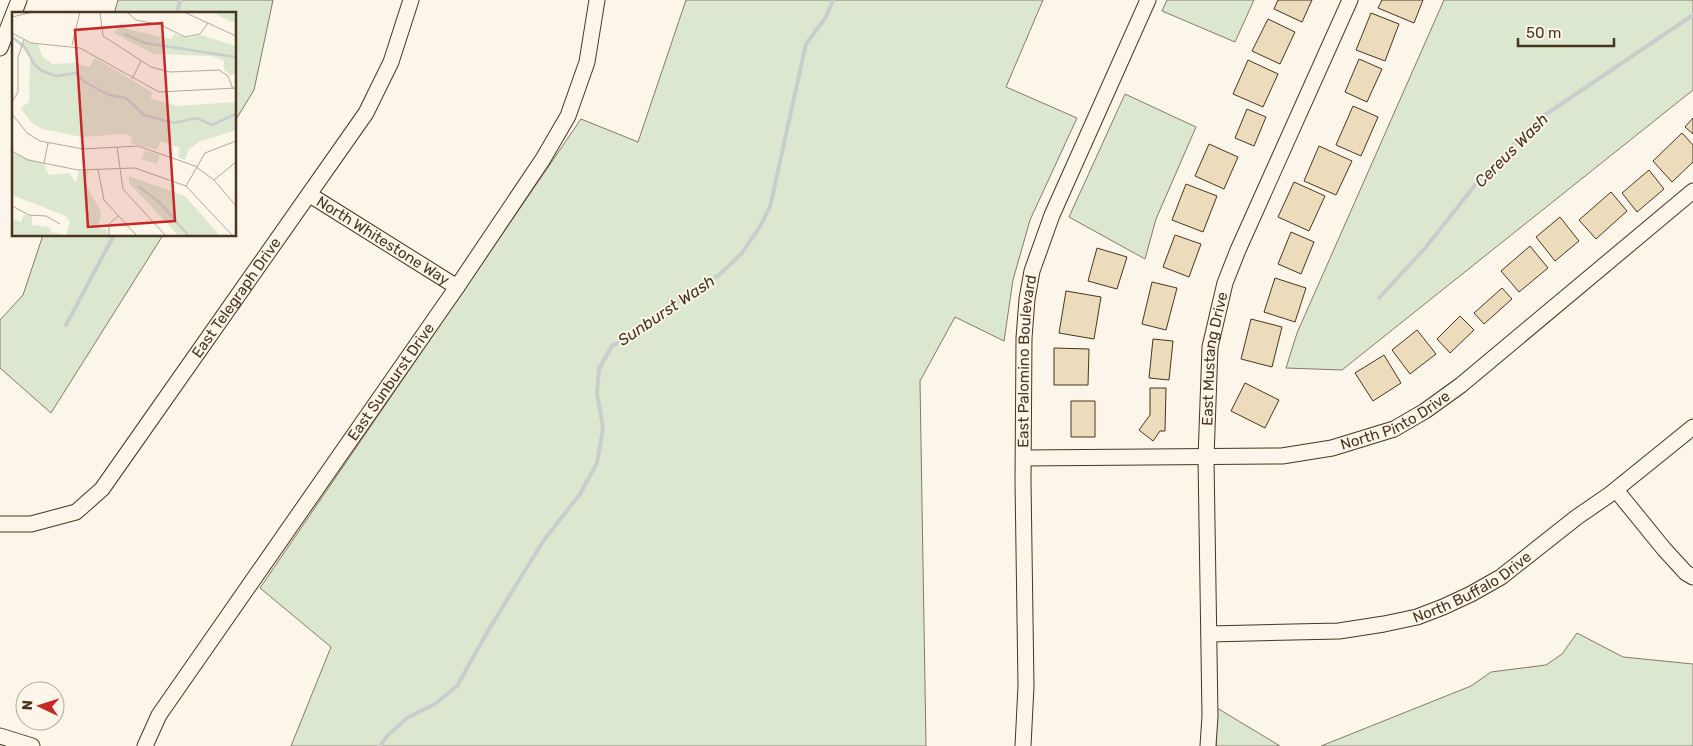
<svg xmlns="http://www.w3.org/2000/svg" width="1693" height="746" font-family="Rubik,sans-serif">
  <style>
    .green { fill: #dce7d0; stroke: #887966 }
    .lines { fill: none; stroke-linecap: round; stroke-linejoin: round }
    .stream { stroke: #c9cecd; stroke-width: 4 }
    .building { fill: #ecdcbc; stroke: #4a3520 }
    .minor-casing { stroke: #4a3520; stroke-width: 17 }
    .minor { stroke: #fbf6e9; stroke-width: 15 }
    .labels { text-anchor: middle; stroke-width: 4; stroke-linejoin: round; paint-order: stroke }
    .street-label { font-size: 15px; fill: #4a3520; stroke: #fbf6e9 }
    .water-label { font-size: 16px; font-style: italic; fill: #4a3520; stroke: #fbf6e9 }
    .inset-river { fill: none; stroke: #c9cecd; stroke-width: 2.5 }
    .inset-road { fill: none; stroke: #b4a999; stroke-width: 1 }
    .view { fill: #c62828; fill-opacity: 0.15; stroke: #c62828; stroke-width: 2.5 }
    .inset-edge { fill: none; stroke: #4a3520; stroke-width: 2.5 }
  </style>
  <rect width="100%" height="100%" fill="#fbf6e9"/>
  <path class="green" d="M 118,0 L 273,0 L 254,90 L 235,121 L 235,14 L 114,14 Z
    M 686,0 L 1043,0 L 1006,87 L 1077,118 L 1030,220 L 1013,280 L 1004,341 L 955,317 L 920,381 L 926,746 L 291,746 L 331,647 L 260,588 L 581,119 L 638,142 Z
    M 1167,0 L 1254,0 L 1235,42 L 1162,11 Z
    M 1444,0 L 1693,0 L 1693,90 L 1342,370 L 1286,368 L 1297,333 Z
    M 1125,94 L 1196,127 L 1156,219 L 1145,259 L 1069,217 Z
    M 43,235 L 163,235 L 51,413 L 0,368 L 0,320 L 23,295 Z
    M 1577,633 L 1623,657 L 1693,664 L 1693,746 L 1321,746 L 1471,686 L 1491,672 L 1546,665 L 1562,654 Z
    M 1217,708 L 1280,746 L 1216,746 Z"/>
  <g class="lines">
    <path class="stream" d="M 177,14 L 180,0
      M 1379,298 L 1426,247 L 1476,184 L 1536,121 L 1693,15
      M 66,325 L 114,235
      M 380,746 L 387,736 L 407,718 L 435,704 L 457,686 L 489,629 L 544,540 L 580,494 L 597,463 L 603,428 L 597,393 L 599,369 L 612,346 L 635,334 L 668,307 L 719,275 L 742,253 L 759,228 L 770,207 L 806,44 L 826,17 L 833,0"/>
  </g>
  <path class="building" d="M 1278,0 L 1312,0 L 1302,22 L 1274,9 Z
    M 1382,0 L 1423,0 L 1414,23 L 1378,8 Z
    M 1371,13 L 1399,24 L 1385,61 L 1356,50 Z
    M 1268,19 L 1295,32 L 1280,64 L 1252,51 Z
    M 1359,59 L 1382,69 L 1367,102 L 1345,92 Z
    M 1248,60 L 1278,74 L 1263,107 L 1233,94 Z
    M 1353,106 L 1378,117 L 1361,156 L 1336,145 Z
    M 1247,109 L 1266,117 L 1254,146 L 1235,138 Z
    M 1693,118 L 1693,134 L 1685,127 Z
    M 1682,133 L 1693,145 L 1693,162 L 1672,182 L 1653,161 Z
    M 1209,144 L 1238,157 L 1224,189 L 1195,176 Z
    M 1319,146 L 1352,161 L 1336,195 L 1304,181 Z
    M 1649,170 L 1664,189 L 1637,212 L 1622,193 Z
    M 1294,182 L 1325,196 L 1309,231 L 1278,217 Z
    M 1186,184 L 1217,196 L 1203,232 L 1172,220 Z
    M 1611,192 L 1627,211 L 1596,239 L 1579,220 Z
    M 1560,217 L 1579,241 L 1555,261 L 1536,237 Z
    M 1291,232 L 1314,242 L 1301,274 L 1278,264 Z
    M 1175,235 L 1201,244 L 1189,277 L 1163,267 Z
    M 1530,246 L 1548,268 L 1519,292 L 1501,271 Z
    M 1097,248 L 1127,257 L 1117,289 L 1088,281 Z
    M 1275,278 L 1306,288 L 1295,322 L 1264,312 Z
    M 1152,282 L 1177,288 L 1166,330 L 1142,324 Z
    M 1502,288 L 1512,299 L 1484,324 L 1474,313 Z
    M 1066,291 L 1101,297 L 1094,339 L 1059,333 Z
    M 1460,316 L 1474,330 L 1450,353 L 1437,339 Z
    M 1251,319 L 1282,327 L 1272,367 L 1241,359 Z
    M 1417,330 L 1436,354 L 1410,374 L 1392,350 Z
    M 1153,339 L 1173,341 L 1169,380 L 1149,378 Z
    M 1054,348 L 1089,349 L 1088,385 L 1054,385 Z
    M 1384,355 L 1401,383 L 1373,401 L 1355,373 Z
    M 1245,383 L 1279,400 L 1265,428 L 1231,411 Z
    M 1150,388 L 1166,388 L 1165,431 L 1160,431 L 1153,441 L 1139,430 L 1150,415 Z
    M 1071,401 L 1095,401 L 1095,437 L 1071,437 Z"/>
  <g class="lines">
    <defs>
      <g id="minor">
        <path d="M 0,48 L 19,0"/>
        <path id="s1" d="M 310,195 L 457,287"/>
        <path id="s2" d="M 1024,458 L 1282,456 L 1332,448 L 1394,429 L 1425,411 L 1461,385 L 1693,191"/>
        <path d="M 1616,490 L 1664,549 L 1686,573 L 1693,577"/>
        <path id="s3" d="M 0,524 L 31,524 L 76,512 L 102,489 L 366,113 L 391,62 L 411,0"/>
        <path id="s4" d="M 1209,634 L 1339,631 L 1384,624 L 1417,617 L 1443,607 L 1471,594 L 1501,577 L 1577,517 L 1609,495 L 1693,427"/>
        <path d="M 0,736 L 32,746"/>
        <path id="s5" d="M 145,746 L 159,715 L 457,287 L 543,159 L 568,116 L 587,62 L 597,0"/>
        <path id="s6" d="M 1023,746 L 1026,686 L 1023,481 L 1024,338 L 1027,299 L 1032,271 L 1052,215 L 1148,0"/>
        <path id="s7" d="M 1208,746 L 1210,716 L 1206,458 L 1210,347 L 1225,283 L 1238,250 L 1350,0"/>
      </g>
    </defs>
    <use href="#minor" class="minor-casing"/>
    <use href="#minor" class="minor"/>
  </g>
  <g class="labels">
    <g class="street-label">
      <text dy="5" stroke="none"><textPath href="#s1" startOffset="86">North Whitestone Way</textPath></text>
      <text dy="5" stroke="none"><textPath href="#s3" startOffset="346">East Telegraph Drive</textPath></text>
      <text dy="5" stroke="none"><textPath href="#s7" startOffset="388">East Mustang Drive</textPath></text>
      <text dy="5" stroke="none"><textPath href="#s6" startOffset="385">East Palomino Boulevard</textPath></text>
      <text dy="5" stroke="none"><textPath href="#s5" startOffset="440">East Sunburst Drive</textPath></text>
      <text dy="5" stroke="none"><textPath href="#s2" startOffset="378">North Pinto Drive</textPath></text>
      <text dy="5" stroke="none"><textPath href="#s4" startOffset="272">North Buffalo Drive</textPath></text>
    </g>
    <g class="water-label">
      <text transform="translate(1511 150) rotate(-45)" y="6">Cereus Wash</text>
      <text transform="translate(666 310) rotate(-34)" y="6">Sunburst Wash</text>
    </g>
  </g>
  <g transform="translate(12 12)">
    <rect width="224" height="224" fill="#fbf6e9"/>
    <path d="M 200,0 L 224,0 L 224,11 L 217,9 ZM 109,11 L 115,17 L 159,27 L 162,22 L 176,26 L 189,23 L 224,34 L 224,62 L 219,63 L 212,58 L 212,49 L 200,44 L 141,42 L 102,21 ZM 13,29 L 26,32 L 30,44 L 40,52 L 63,51 L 77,55 L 83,46 L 140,80 L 139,87 L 166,94 L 224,90 L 224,118 L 187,130 L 177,137 L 173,148 L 166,145 L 168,136 L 148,129 L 145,138 L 118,131 L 120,125 L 113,122 L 70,125 L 30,117 L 18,109 L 9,96 L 17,90 L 18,47 L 10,35 ZM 133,138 L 148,143 L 145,152 L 129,147 ZM 0,141 L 32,152 L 37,163 L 57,161 L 64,170 L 67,159 L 77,159 L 72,169 L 89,200 L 86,216 L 94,217 L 96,223 L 54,223 L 58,210 L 54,204 L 0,183 ZM 117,164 L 173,184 L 207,223 L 166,223 L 117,171 ZM 12,203 L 20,204 L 20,213 L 36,215 L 40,220 L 51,223 L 0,223 L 0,207 L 9,210 Z" fill="#dce7d0"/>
    <path class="inset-river" d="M 112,22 L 133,31 L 224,45M 0,25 L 13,35 L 22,52 L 30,59 L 44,64 L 64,61 L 73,70 L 97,83 L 114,86 L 132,103 L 162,111 L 184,106 L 200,113 L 224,102M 126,174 L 148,191 L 176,223"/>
    <path class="inset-road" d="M 88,0 L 91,24 L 139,55 L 158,60 L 207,58 L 216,64 L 221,77M 115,0 L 124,8 L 149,13 L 173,25 L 188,22 L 196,11M 172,0 L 224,24M 0,5 L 21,0M 0,21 L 19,31 L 68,36 L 147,80 L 224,76M 60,33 L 68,0M 120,67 L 129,49M 0,90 L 6,80 L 6,45 L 12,28M 0,102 L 15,121 L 28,129 L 71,137 L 126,134 L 183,154 L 202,168 L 224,194M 105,135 L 111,177 L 153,223M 0,139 L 16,148 L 66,158 L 123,156 L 174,174 L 220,223M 32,151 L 36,131M 86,157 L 92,188 L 124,223M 202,168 L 224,150M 174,174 L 193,141 L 224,129M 0,194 L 17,203 L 34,204 L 48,212M 97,223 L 97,212 L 106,204"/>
    <path class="view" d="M 150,11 L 163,209 L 76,215 L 63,18 Z"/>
    <rect width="224" height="224" class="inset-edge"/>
  </g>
  <g transform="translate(40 706) rotate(274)"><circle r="24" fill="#fbf6e9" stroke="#b4a999"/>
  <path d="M0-4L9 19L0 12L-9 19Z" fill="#c62828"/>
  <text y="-8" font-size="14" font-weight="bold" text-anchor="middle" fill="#4a3520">N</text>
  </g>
  <path d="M1518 38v8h96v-8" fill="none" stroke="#4a3520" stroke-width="2.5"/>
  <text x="1526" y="38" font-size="15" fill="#4a3520" stroke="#fbf6e9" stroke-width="4" paint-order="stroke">50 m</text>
</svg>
